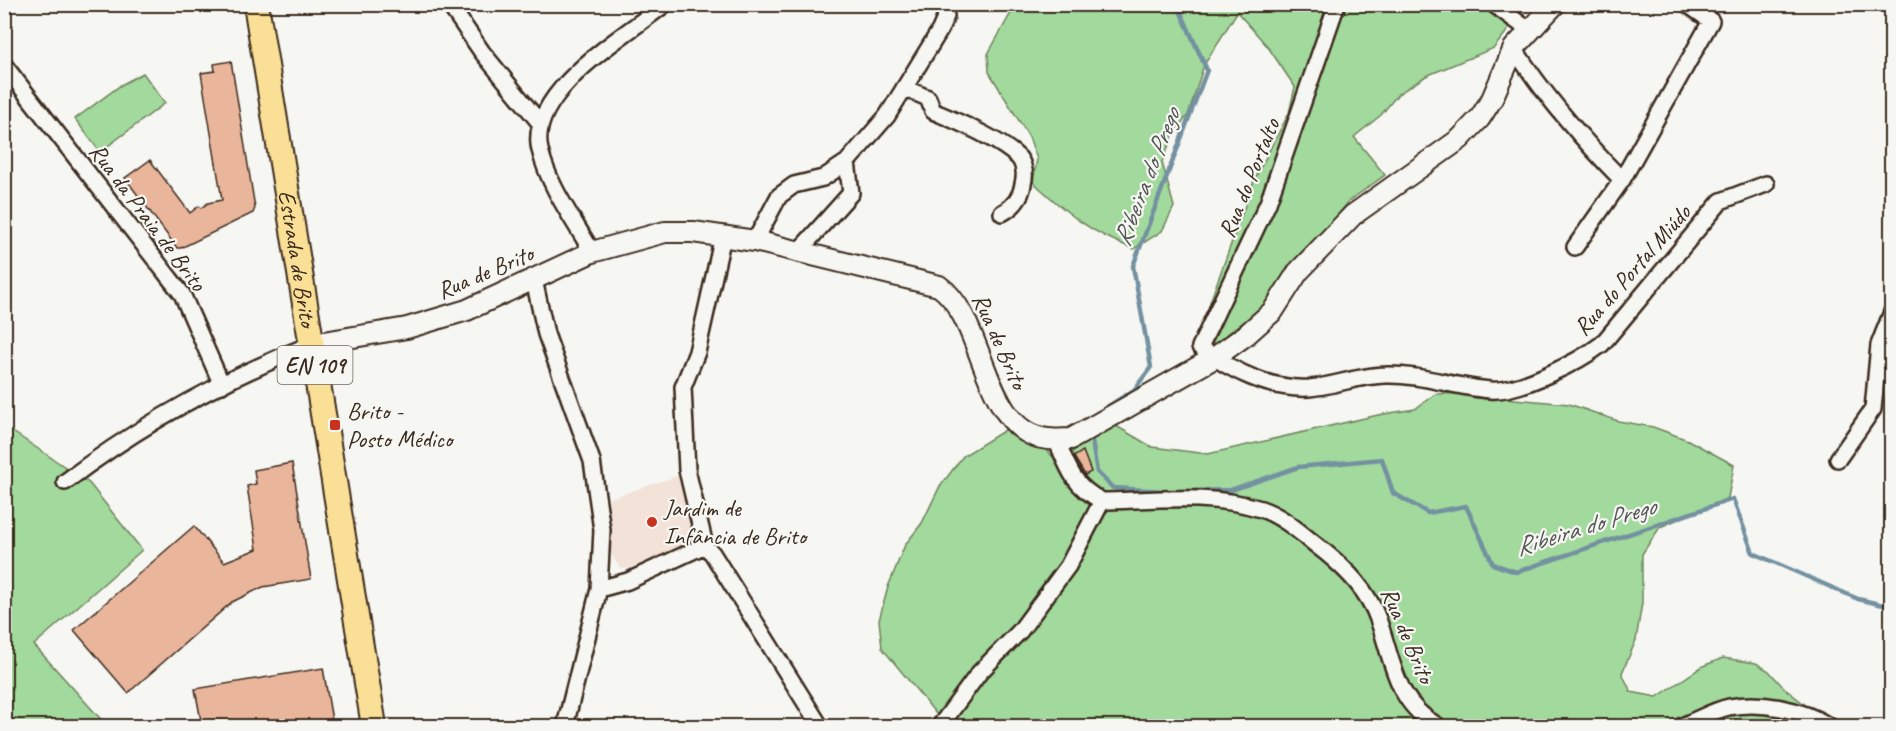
<svg xmlns="http://www.w3.org/2000/svg" width="1896" height="731" font-family="Caveat,sans-serif">
  <style>
    .built { fill: #f2e2d8 }
    .green { fill: #a2d99c; stroke: #6e825d; stroke-width: 1.5 }
    .lines { fill: none; stroke-linecap: round; stroke-linejoin: round }
    .stream { stroke: #7391a1; stroke-width: 4.5 }
    .building { fill: #e9b59b; stroke: #3b2a1e; stroke-width: 1.5 }
    .minor-casing { stroke: #3b2a1e; stroke-width: 20 }
    .tertiary-casing { stroke: #3b2a1e; stroke-width: 24 }
    .primary-casing { stroke: #3b2a1e; stroke-width: 28 }
    .minor { stroke: #f6f6f2; stroke-width: 15 }
    .tertiary { stroke: #f6f6f2; stroke-width: 20 }
    .primary { stroke: #fadf96; stroke-width: 24 }
    .poi-dot { fill: #c8321e; stroke: #f6f6f2; stroke-width: 2 }
    .labels { text-anchor: middle; stroke-width: 4.5; stroke-linejoin: round; paint-order: stroke }
    .shield { fill: #f6f6f2; stroke: #73675e; stroke-width: 1.5 }
    .shield-label { font-size: 22px; font-weight: bold; fill: #3b2a1e }
    .street-label { font-size: 24px; fill: #3b2a1e; stroke: #f6f6f2 }
    .poi-label { font-size: 24px; fill: #3b2a1e; stroke: #f6f6f2; text-anchor: start }
    .water-label { font-size: 26px; font-style: italic; fill: #525555; stroke: #f6f6f2 }
  </style>
  <rect width="100%" height="100%" fill="#f6f6f2"/>
  <filter id="ink" filterUnits="userSpaceOnUse"><feTurbulence type="fractalNoise" baseFrequency=".0167" numOctaves="2"/><feDisplacementMap in="SourceGraphic" scale="12" xChannelSelector="R" yChannelSelector="G"/><feConvolveMatrix kernelMatrix="1 2 1 2 8 2 1 2 1" color-interpolation-filters="sRGB"/></filter>
  <g filter="url(#ink)">
    <path class="built" d="M 683,474 L 694,528 L 692,537 L 688,543 L 629,569 L 620,568 L 609,551 L 608,499 Z"/>
    <path class="green" d="M 1016,4 L 1504,5 L 1508,30 L 1494,48 L 1426,76 L 1398,94 L 1381,115 L 1354,137 L 1385,175 L 1349,201 L 1260,310 L 1215,343 L 1204,341 L 1204,332 L 1210,302 L 1255,178 L 1289,113 L 1295,87 L 1268,47 L 1237,12 L 1204,65 L 1188,115 L 1173,135 L 1162,162 L 1174,207 L 1162,231 L 1134,249 C 1089,232 1068,214 1033,182 L 1037,159 L 1029,137 L 989,72 L 988,54 Z
      M 143,73 L 165,103 L 100,152 L 75,119 L 121,85 Z
      M 1476,393 L 1503,398 L 1569,404 L 1618,421 L 1653,427 L 1688,440 L 1734,465 L 1728,498 L 1660,527 L 1642,554 L 1642,603 L 1636,640 L 1622,673 L 1631,692 L 1657,697 L 1703,666 L 1723,658 L 1756,663 L 1769,671 L 1784,688 L 1817,714 L 1841,726 L 946,726 L 882,648 L 879,620 L 888,587 L 905,545 L 922,523 L 939,488 L 963,456 L 1005,430 L 1022,424 L 1053,457 L 1068,455 L 1111,423 L 1152,447 L 1208,454 L 1378,415 L 1415,409 L 1435,394 Z
      M 4,426 L 89,483 L 142,550 L 34,645 L 107,726 L 5,726 Z"/>
    <g class="lines">
      <path class="stream" d="M 1104,409 L 1134,390 L 1151,367 L 1133,266 L 1207,70 L 1177,4
        M 1092,441 L 1097,472 L 1113,488 L 1164,491
        M 1179,491 L 1231,490 L 1298,467 L 1382,459 L 1393,493 L 1428,513 L 1466,506 L 1493,564 L 1516,572 L 1733,499 L 1753,553 L 1858,599 L 1892,607"/>
    </g>
    <path class="building" d="M 231,61 L 255,208 L 253,213 L 181,248 L 177,248 L 125,178 L 150,160 L 190,213 L 199,206 L 201,208 L 208,203 L 222,200 L 201,73 L 215,71 L 214,64 Z
      M 1083,451 L 1091,472 L 1085,475 L 1074,457 Z
      M 292,463 L 311,579 L 263,587 L 232,602 L 128,693 L 74,630 L 194,526 L 224,562 L 257,549 L 247,486 L 256,484 L 254,470 Z
      M 323,668 L 333,726 L 202,726 L 195,689 Z"/>
    <g class="lines">
      <defs>
        <path id="minor" d="M 449,4 L 482,52 L 540,123
          M 1337,4 L 1268,203 L 1200,347 C 1229,370 1270,390 1309,388 C 1335,386 1360,375 1386,375 C 1421,374 1454,387 1490,390 C 1518,393 1580,361 1602,344 L 1721,201 L 1766,184
          M 1493,4 L 1529,30
          M 1514,48 C 1545,97 1582,139 1622,180
          M 4,65 L 182,294 L 222,385
          M 904,88 L 928,98 L 933,111 C 958,122 1000,139 1019,158 C 1025,166 1025,176 1023,184 C 1021,197 1014,207 1002,213
          M 755,241 L 779,196 L 794,185 L 823,178 L 847,162 L 887,116 L 940,30 L 946,16 L 942,4
          M 1575,247 L 1622,180 L 1711,21 L 1687,4
          M 592,252 C 574,220 549,187 540,150 C 526,93 626,35 665,4
          M 798,252 L 851,193 L 847,162
          M 534,280 L 546,334 L 592,461 L 602,530 L 599,589 L 565,726
          M 1056,439 C 1068,468 1073,486 1102,501 C 1154,500 1211,493 1261,509 C 1285,517 1305,537 1325,552 C 1347,570 1368,591 1378,619 C 1393,660 1395,703 1438,726
          M 1838,459 L 1873,409 L 1879,345 L 1892,312
          M 65,482 C 139,426 225,378 312,344
          M 702,544 L 712,553 L 820,726
          M 599,589 L 628,581 L 697,549 L 703,537 L 687,470 L 683,387 L 697,352 L 723,236
          M 940,726 L 979,673 L 1020,631 L 1068,566 L 1102,501
          M 1682,726 C 1697,720 1714,710 1729,707 C 1762,701 1801,709 1829,726"/>
        <path id="tertiary" d="M 312,344 L 407,328 L 467,310 L 592,252 L 665,232 L 693,232 L 755,241 L 939,286 C 986,319 982,433 1048,439 C 1055,440 1063,439 1071,439 L 1214,358 L 1246,335 L 1273,311 L 1298,272 L 1353,215 L 1460,139 L 1480,118 L 1492,99 L 1514,48 L 1555,4"/>
        <g id="primary">
          <path id="s1" d="M 256,4 L 374,726"/>
        </g>
      </defs>
      <use href="#minor" class="minor-casing"/>
      <use href="#tertiary" class="tertiary-casing"/>
      <use href="#primary" class="primary-casing"/>
      <use href="#minor" class="minor"/>
      <use href="#tertiary" class="tertiary"/>
      <use href="#primary" class="primary"/>
    </g>
  </g>
  <g class="poi-dot">
    <rect x="329" y="419" width="12" height="12" rx="3"/>
    <circle cx="652" cy="522" r="6"/>
  </g>
  <g class="labels">
    <rect class="shield" x="277.5" y="346" width="75" height="38" rx="4.5"/>
    <g class="shield-label">
      <text x="315" y="373">EN 109</text>
    </g>
    <g class="street-label">
      <text transform="translate(1249 178) rotate(-68)" y="8">Rua do Portalto</text>
      <text transform="translate(148 217) rotate(53)" y="8">Rua da Praia de Brito</text>
      <text dy="8" stroke="none"><textPath href="#s1" startOffset="258">Estrada de Brito</textPath></text>
      <text transform="translate(1632 270) rotate(-49)" y="8">Rua do Portal Miúdo</text>
      <text transform="translate(485 272) rotate(-23)" y="8">Rua de Brito</text>
      <text transform="translate(1000 341) rotate(66)" y="8">Rua de Brito</text>
      <text transform="translate(1408 635) rotate(67)" y="8">Rua de Brito</text>
    </g>
    <g class="poi-label">
      <text x="347" y="419">Brito -<tspan x="347" dy="28">Posto Médico</tspan></text>
      <text x="664" y="516">Jardim de<tspan x="664" dy="28">Infância de Brito</tspan></text>
    </g>
    <g class="water-label">
      <text transform="translate(1146 177) rotate(-69)" y="9">Ribeira do Prego</text>
      <text transform="translate(1585 526) rotate(-17)" y="9">Ribeira do Prego</text>
    </g>
  </g>
  <rect width="1896" height="731" fill="none" stroke="#f6f6f2" stroke-width="24"/>
  <rect x="12" y="12" width="1872" height="707" fill="none" stroke="#3b2a1e" stroke-width="2" filter="url(#ink)"/>
</svg>
